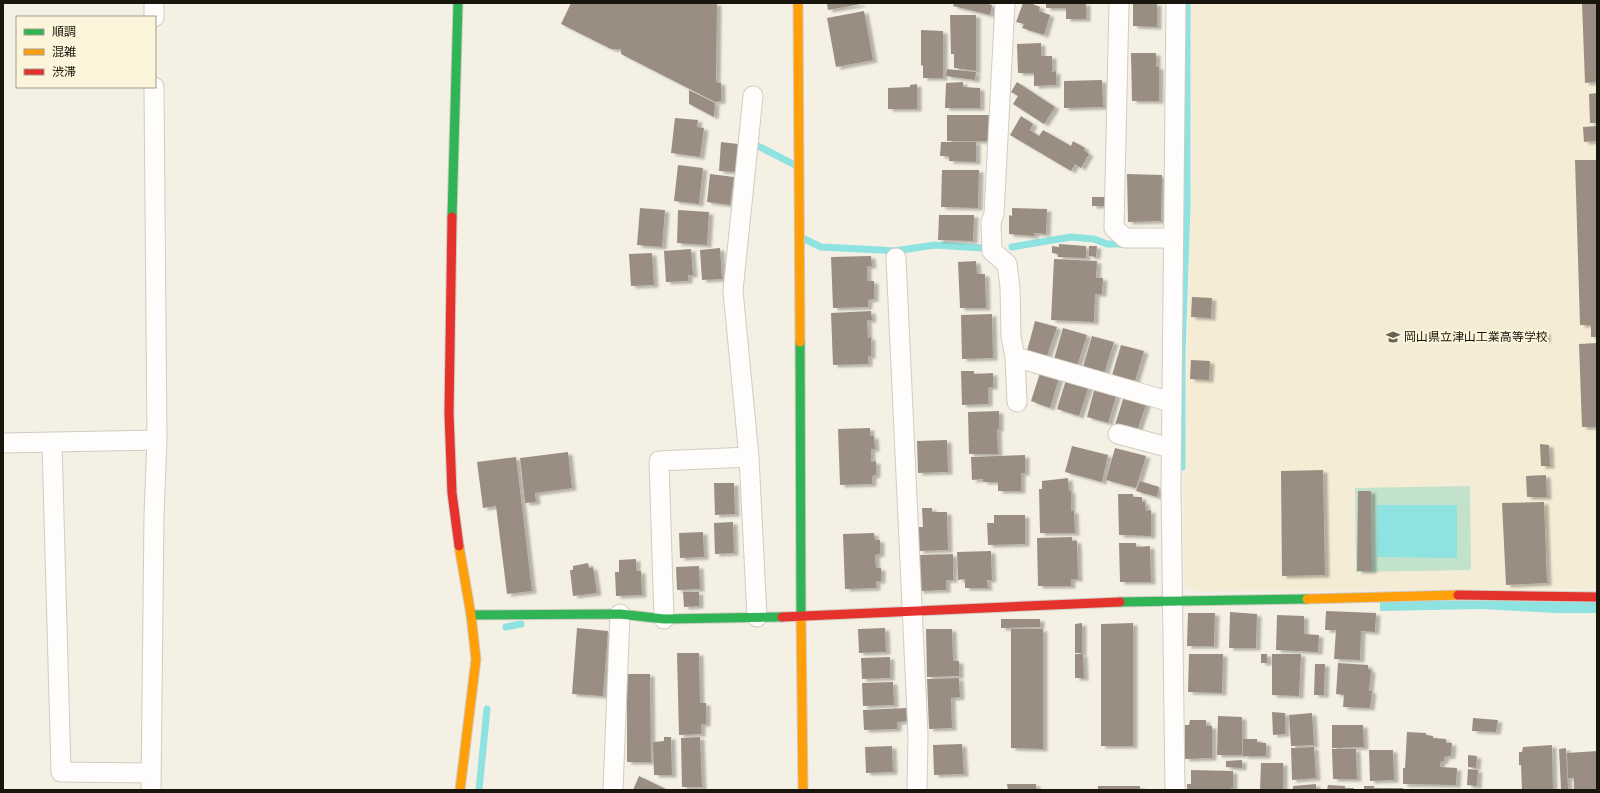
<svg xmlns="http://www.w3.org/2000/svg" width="1600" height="793" font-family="Montserrat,'Noto Sans JP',sans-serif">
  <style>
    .built { fill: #f4ecd5 }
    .green { fill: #c2e2cb }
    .water { fill: #8ee2df }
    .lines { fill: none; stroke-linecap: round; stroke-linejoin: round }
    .stream { stroke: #8ee2df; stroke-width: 7 }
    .building { fill: #9a8e82; filter: url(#shadow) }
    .street-casing { stroke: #d0ccc2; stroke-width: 21 }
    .fast-casing { stroke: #d0ccc2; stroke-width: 11 }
    .slow-casing { stroke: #d0ccc2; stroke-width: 11 }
    .jam-casing { stroke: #d0ccc2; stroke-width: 11 }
    .street { stroke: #fefdfb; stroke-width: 19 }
    .fast { stroke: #30b455; stroke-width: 9 }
    .slow { stroke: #ff9f0a; stroke-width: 9 }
    .jam { stroke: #e5322d; stroke-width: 9 }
    .labels { text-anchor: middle; stroke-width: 4; stroke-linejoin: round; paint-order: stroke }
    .poi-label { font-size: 12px; fill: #18150c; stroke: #fdf4dc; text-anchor: start }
  </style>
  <defs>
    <filter id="shadow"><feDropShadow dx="4.5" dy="2.5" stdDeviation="1" flood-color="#0004"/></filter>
  </defs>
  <rect width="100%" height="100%" fill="#f5f0e4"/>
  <path class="built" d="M 1190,3 L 1597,3 L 1597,589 L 1198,591 L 1185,586 L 1183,532 L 1192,162 Z"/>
  <path class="green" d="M 1470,486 L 1471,570 L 1356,572 L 1355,488 Z"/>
  <path class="water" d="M 1377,505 L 1457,505 L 1457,558 L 1377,557 Z
    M 1380,600 L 1597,602 L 1597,613 L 1555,613 L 1482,609 L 1380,611 Z"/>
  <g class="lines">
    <path class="stream" d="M 758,146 L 795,165
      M 802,238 L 821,247 L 881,250 L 894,251 L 935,245 L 981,248
      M 1012,247 L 1071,237 L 1094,239 L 1107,244 L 1126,244
      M 1182,467 L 1182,355 L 1187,205 L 1187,3
      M 506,627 L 521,624
      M 479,790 L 487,709"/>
  </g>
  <path class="building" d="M 571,3 L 717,3 L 716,82 L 721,83 L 721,101 L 715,102 L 621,54 L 621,49 L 611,49 L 561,24 Z
    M 827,3 L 861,3 L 861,4 L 828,10 Z
    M 954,3 L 986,3 L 992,5 L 990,15 L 953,6 Z
    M 1023,3 L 1030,3 L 1040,7 L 1039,11 L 1050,15 L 1044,35 L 1022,28 L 1024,24 L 1016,22 Z
    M 1046,3 L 1086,3 L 1086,19 L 1066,19 L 1066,8 L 1046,8 Z
    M 1133,3 L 1157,3 L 1157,27 L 1133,26 Z
    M 1582,3 L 1597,3 L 1597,82 L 1585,83 Z
    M 864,11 L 873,60 L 836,67 L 827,18 Z
    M 950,15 L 976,15 L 976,71 L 954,68 L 954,54 L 951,54 Z
    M 921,30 L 943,31 L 943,78 L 923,78 L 923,66 L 921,65 Z
    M 1041,43 L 1041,56 L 1052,56 L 1052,72 L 1056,71 L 1056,85 L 1034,86 L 1034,73 L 1018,73 L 1017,44 Z
    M 1131,53 L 1156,53 L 1156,67 L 1159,67 L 1159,101 L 1132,101 Z
    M 947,69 L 976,72 L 975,80 L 946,76 Z
    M 1102,80 L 1103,107 L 1064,108 L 1064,81 Z
    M 963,82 L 963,87 L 980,88 L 980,108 L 945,108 L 946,83 Z
    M 1017,82 L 1055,107 L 1044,124 L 1013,104 L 1018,96 L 1011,92 Z
    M 917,84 L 917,109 L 888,109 L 888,88 L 910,87 L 910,85 Z
    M 689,90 L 715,103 L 714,117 L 689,104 Z
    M 1597,93 L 1597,123 L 1590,123 L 1589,94 Z
    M 947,115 L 990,115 L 990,141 L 947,141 Z
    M 1021,116 L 1033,124 L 1030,130 L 1039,136 L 1043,130 L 1071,146 L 1073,141 L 1085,148 L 1084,150 L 1089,154 L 1081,168 L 1075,164 L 1071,171 L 1010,135 Z
    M 675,118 L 698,120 L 697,127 L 704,128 L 700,157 L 671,153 Z
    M 1597,126 L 1597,141 L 1584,142 L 1583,127 Z
    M 721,142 L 738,144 L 736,172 L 719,171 Z
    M 941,142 L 976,142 L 976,162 L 949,161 L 949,156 L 940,156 Z
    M 1575,160 L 1597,160 L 1597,337 L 1591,337 L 1591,325 L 1580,325 Z
    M 678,165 L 703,168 L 699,204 L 674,201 Z
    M 942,170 L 979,170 L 978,208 L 941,207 Z
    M 710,174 L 734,177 L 730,205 L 707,202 Z
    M 1127,174 L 1162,175 L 1161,221 L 1128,222 Z
    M 1092,197 L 1106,197 L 1106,206 L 1092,206 Z
    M 640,208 L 665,210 L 662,247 L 637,245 Z
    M 1012,208 L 1047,209 L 1046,234 L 1034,233 L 1034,236 L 1009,234 L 1009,215 L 1012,216 Z
    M 678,210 L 709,212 L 707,245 L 677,243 Z
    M 939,215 L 974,215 L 973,241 L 938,240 Z
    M 1059,244 L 1086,246 L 1086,258 L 1058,257 L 1058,254 L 1052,253 L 1052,246 L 1059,247 Z
    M 1089,246 L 1097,246 L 1096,257 L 1089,256 Z
    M 720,248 L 722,279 L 702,280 L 700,250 Z
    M 691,249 L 693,275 L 688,275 L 688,281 L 666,282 L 664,251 Z
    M 652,253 L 654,285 L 631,286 L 629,254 Z
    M 871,256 L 872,266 L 867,266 L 867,281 L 874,281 L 874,299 L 868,300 L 868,307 L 833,308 L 831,257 Z
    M 1054,259 L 1097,261 L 1096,278 L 1103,278 L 1102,294 L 1095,294 L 1094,322 L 1051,320 Z
    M 976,261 L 977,274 L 985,274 L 986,308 L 960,308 L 958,262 Z
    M 1192,297 L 1212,298 L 1211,318 L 1191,317 Z
    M 871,311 L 872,320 L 867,320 L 868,338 L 871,337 L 871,356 L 868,356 L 868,364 L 833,365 L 831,313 Z
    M 992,314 L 993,358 L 962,359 L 961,315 Z
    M 1035,321 L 1057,327 L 1047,356 L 1027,351 Z
    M 1063,328 L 1087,335 L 1077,366 L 1054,359 Z
    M 1540,332 L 1546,332 L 1546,340 L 1540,340 Z
    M 1092,336 L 1114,342 L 1104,374 L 1083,367 Z
    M 1597,343 L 1597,427 L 1582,427 L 1579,344 Z
    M 1121,345 L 1144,351 L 1135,381 L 1112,375 Z
    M 1191,360 L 1210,361 L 1209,380 L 1190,379 Z
    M 961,371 L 974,371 L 974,374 L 993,373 L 993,387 L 988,387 L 988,404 L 962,405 Z
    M 1040,373 L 1059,378 L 1050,408 L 1031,401 Z
    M 1066,380 L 1089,386 L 1079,416 L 1057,409 Z
    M 1095,387 L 1117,393 L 1108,423 L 1087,417 Z
    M 1124,396 L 1147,402 L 1137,431 L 1115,425 Z
    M 999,411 L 999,429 L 997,429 L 998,454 L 969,454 L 968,412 Z
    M 870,428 L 870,436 L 874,436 L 875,449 L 871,449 L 871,462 L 876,461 L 876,475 L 872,476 L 872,484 L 840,485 L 838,429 Z
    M 947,440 L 948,472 L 918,473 L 917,441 Z
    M 1540,444 L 1549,445 L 1550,466 L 1541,466 Z
    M 1072,446 L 1108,455 L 1102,482 L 1065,472 Z
    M 1115,448 L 1146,456 L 1136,488 L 1106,480 Z
    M 568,452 L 572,488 L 535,493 L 536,502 L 525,503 L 520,458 Z
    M 1025,455 L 1025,473 L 1021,473 L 1021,491 L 998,491 L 998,482 L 983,482 L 983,479 L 972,480 L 971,457 Z
    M 516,457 L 532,591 L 507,594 L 496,506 L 483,508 L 477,462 Z
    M 1323,470 L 1325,575 L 1282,576 L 1281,471 Z
    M 1546,475 L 1547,497 L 1527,497 L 1526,476 Z
    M 1068,478 L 1069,491 L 1071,491 L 1071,511 L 1074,511 L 1075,533 L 1040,533 L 1039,489 L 1042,489 L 1042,481 Z
    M 1140,481 L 1159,487 L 1157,497 L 1136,491 Z
    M 714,483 L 734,483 L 735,514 L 715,515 Z
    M 1358,491 L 1371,491 L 1372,571 L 1357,571 Z
    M 1118,494 L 1133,494 L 1133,497 L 1142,497 L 1142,502 L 1145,502 L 1146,511 L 1151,510 L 1151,536 L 1119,535 Z
    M 1544,502 L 1547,583 L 1506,585 L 1502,503 Z
    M 922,508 L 932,508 L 932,512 L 947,512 L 948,550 L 919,551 L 918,527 L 923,527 Z
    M 994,515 L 1025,515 L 1025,544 L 988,545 L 987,523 L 994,523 Z
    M 733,522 L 734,553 L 715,554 L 714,523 Z
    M 703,532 L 704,557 L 680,558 L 679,533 Z
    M 874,533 L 875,540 L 880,540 L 880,554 L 875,555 L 876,568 L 881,568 L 881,581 L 876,581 L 876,588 L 845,589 L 843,534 Z
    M 1072,537 L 1072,541 L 1077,541 L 1078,579 L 1071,579 L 1071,586 L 1038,586 L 1037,538 Z
    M 1119,543 L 1136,543 L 1136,547 L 1150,546 L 1151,582 L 1120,582 Z
    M 991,551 L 992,580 L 987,580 L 988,588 L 965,588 L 965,579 L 958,580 L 957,552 Z
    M 953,554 L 953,580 L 946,580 L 946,590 L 919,591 L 918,555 Z
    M 636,559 L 636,571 L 641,571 L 642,595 L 616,596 L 615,572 L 619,572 L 619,560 Z
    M 588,563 L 589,568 L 593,567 L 597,593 L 573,596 L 570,570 L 573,570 L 573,566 Z
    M 699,566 L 700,589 L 677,590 L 676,567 Z
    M 683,592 L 699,592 L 699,606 L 684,607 Z
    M 1326,611 L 1376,613 L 1375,632 L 1361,631 L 1360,660 L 1334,659 L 1336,630 L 1325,630 Z
    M 1230,612 L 1257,614 L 1256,648 L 1229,648 Z
    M 1188,613 L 1215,613 L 1214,646 L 1187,646 Z
    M 1277,615 L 1304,616 L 1304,634 L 1319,635 L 1318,652 L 1276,650 Z
    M 1001,619 L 1040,619 L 1040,627 L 1001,628 Z
    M 1082,623 L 1082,653 L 1075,653 L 1075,624 Z
    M 1133,623 L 1133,746 L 1101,746 L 1101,624 Z
    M 577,628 L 608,631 L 603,696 L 572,694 Z
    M 885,628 L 886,652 L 859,653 L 858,629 Z
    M 926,629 L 952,629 L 953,661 L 959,661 L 959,676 L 927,677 Z
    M 1011,629 L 1043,629 L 1043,749 L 1011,748 Z
    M 677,653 L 699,653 L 700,703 L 706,703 L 706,724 L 701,724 L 701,734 L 679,735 Z
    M 1075,654 L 1083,654 L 1084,678 L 1075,678 Z
    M 1189,654 L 1223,654 L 1222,693 L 1188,692 Z
    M 1261,654 L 1267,654 L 1267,663 L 1261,663 Z
    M 1272,654 L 1301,654 L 1299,696 L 1272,695 Z
    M 890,657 L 890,678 L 862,679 L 861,658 Z
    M 1338,663 L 1368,665 L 1368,669 L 1371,670 L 1369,691 L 1372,691 L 1370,708 L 1343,707 L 1344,695 L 1336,694 Z
    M 1315,664 L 1325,664 L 1324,695 L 1314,695 Z
    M 627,674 L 650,674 L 651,762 L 627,762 Z
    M 959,678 L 960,697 L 951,698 L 952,728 L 929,729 L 927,679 Z
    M 893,682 L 894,705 L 863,706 L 862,683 Z
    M 907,708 L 908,721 L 897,722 L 897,729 L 864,730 L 863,710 Z
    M 1272,712 L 1285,713 L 1285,734 L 1273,735 Z
    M 1312,713 L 1314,745 L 1291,746 L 1289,715 Z
    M 1218,716 L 1242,717 L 1242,755 L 1217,755 Z
    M 1473,718 L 1498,720 L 1496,732 L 1472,731 Z
    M 1190,720 L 1206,720 L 1206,726 L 1212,726 L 1212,758 L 1185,759 L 1185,725 L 1189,725 Z
    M 1332,725 L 1363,725 L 1364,747 L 1332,748 Z
    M 1407,732 L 1426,733 L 1426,735 L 1433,736 L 1433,738 L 1446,739 L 1446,743 L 1452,743 L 1451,756 L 1444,757 L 1444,761 L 1441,761 L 1440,767 L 1457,768 L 1456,785 L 1403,784 L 1403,768 L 1405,768 Z
    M 664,737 L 671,737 L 672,775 L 654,775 L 653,742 L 664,741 Z
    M 700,737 L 702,787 L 682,787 L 681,738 Z
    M 1243,739 L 1257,739 L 1257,742 L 1266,743 L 1266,756 L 1243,756 Z
    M 962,744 L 964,774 L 934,775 L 933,745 Z
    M 1552,745 L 1553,790 L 1522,790 L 1521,765 L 1519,765 L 1519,752 L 1522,752 L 1523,747 Z
    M 892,746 L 893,772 L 866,773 L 865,747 Z
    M 1314,747 L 1316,778 L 1292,780 L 1291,748 Z
    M 1566,748 L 1568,789 L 1561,789 L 1559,749 Z
    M 1332,749 L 1356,749 L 1357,779 L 1333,779 Z
    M 1369,750 L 1393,750 L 1394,780 L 1370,781 Z
    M 1597,751 L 1597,790 L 1574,790 L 1574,778 L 1568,778 L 1567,753 Z
    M 1468,755 L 1477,756 L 1476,768 L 1468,767 Z
    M 1242,760 L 1242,768 L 1226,767 L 1226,761 Z
    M 1261,763 L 1283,763 L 1283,790 L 1260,790 Z
    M 1468,769 L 1478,770 L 1477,786 L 1467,785 Z
    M 1191,770 L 1233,771 L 1233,788 L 1231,788 L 1230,790 L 1187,790 L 1187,784 L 1191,784 Z
    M 639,776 L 668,790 L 633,790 Z
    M 1007,784 L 1036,784 L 1036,790 L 1008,790 Z
    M 1316,784 L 1316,790 L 1293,790 L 1293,786 Z
    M 1328,785 L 1345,786 L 1345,788 L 1354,788 L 1354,790 L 1327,790 Z
    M 1098,786 L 1140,786 L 1140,790 L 1098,790 Z
    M 1364,786 L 1374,786 L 1374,788 L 1403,788 L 1403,790 L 1364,790 Z"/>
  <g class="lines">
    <defs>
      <path id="street" d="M 154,3 L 154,17
        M 1005,3 L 994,214 L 991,222 L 992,251 L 1007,264 L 1010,287 L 1011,337 L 1015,357 L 1017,402
        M 1119,3 L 1114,228 L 1125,238 L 1173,238
        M 753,96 L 733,291 L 749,457 L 757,617
        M 896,258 L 918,736 L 917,790
        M 1015,357 L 1171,402
        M 1118,434 L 1171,448
        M 52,442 L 61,772 L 151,773
        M 3,443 L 157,440
        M 664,619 L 659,461 L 749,457
        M 151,790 L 154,515 L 157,440 L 154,87
        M 613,790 L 620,614
        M 1175,790 L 1171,487 L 1176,3"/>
      <path id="fast" d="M 452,217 L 458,3
        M 800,342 L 801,617
        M 1120,602 L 1307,599
        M 471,615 L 620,614 L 664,619 L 782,617"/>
      <path id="slow" d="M 798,3 L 800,342
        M 459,546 L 471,615 L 476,659 L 460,790
        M 1307,599 L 1458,595
        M 801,617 L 803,790"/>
      <path id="jam" d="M 452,217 L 449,413 L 452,493 L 459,546
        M 1458,595 L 1597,597
        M 782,617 L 1120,602"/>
    </defs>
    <use href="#street" class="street-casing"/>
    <use href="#fast" class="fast-casing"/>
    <use href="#slow" class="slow-casing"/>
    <use href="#jam" class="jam-casing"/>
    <use href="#street" class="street"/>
    <use href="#fast" class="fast"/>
    <use href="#slow" class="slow"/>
    <use href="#jam" class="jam"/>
  </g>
  <defs>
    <symbol id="school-bare" viewBox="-9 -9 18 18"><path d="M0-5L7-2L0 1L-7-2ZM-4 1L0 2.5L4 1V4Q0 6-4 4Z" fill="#656258" stroke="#fdf4dc" stroke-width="2.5" paint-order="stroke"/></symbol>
  </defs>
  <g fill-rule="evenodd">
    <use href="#school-bare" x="1383" y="327" width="20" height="20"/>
  </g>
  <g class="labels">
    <g class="poi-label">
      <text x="1404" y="341">岡山県立津山工業高等学校</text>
    </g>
  </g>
  <rect width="1600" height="793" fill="none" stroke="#18150c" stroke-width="8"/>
  <rect x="16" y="16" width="140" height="72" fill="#fdf4dc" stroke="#a19b89"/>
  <rect x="24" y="29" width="20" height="6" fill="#30b455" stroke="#a19b89"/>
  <text x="52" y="36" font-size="12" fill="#18150c">順調</text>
  <rect x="24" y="49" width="20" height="6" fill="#ff9f0a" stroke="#a19b89"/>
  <text x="52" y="56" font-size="12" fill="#18150c">混雑</text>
  <rect x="24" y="69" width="20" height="6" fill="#e5322d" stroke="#a19b89"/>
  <text x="52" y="76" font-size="12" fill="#18150c">渋滞</text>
</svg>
